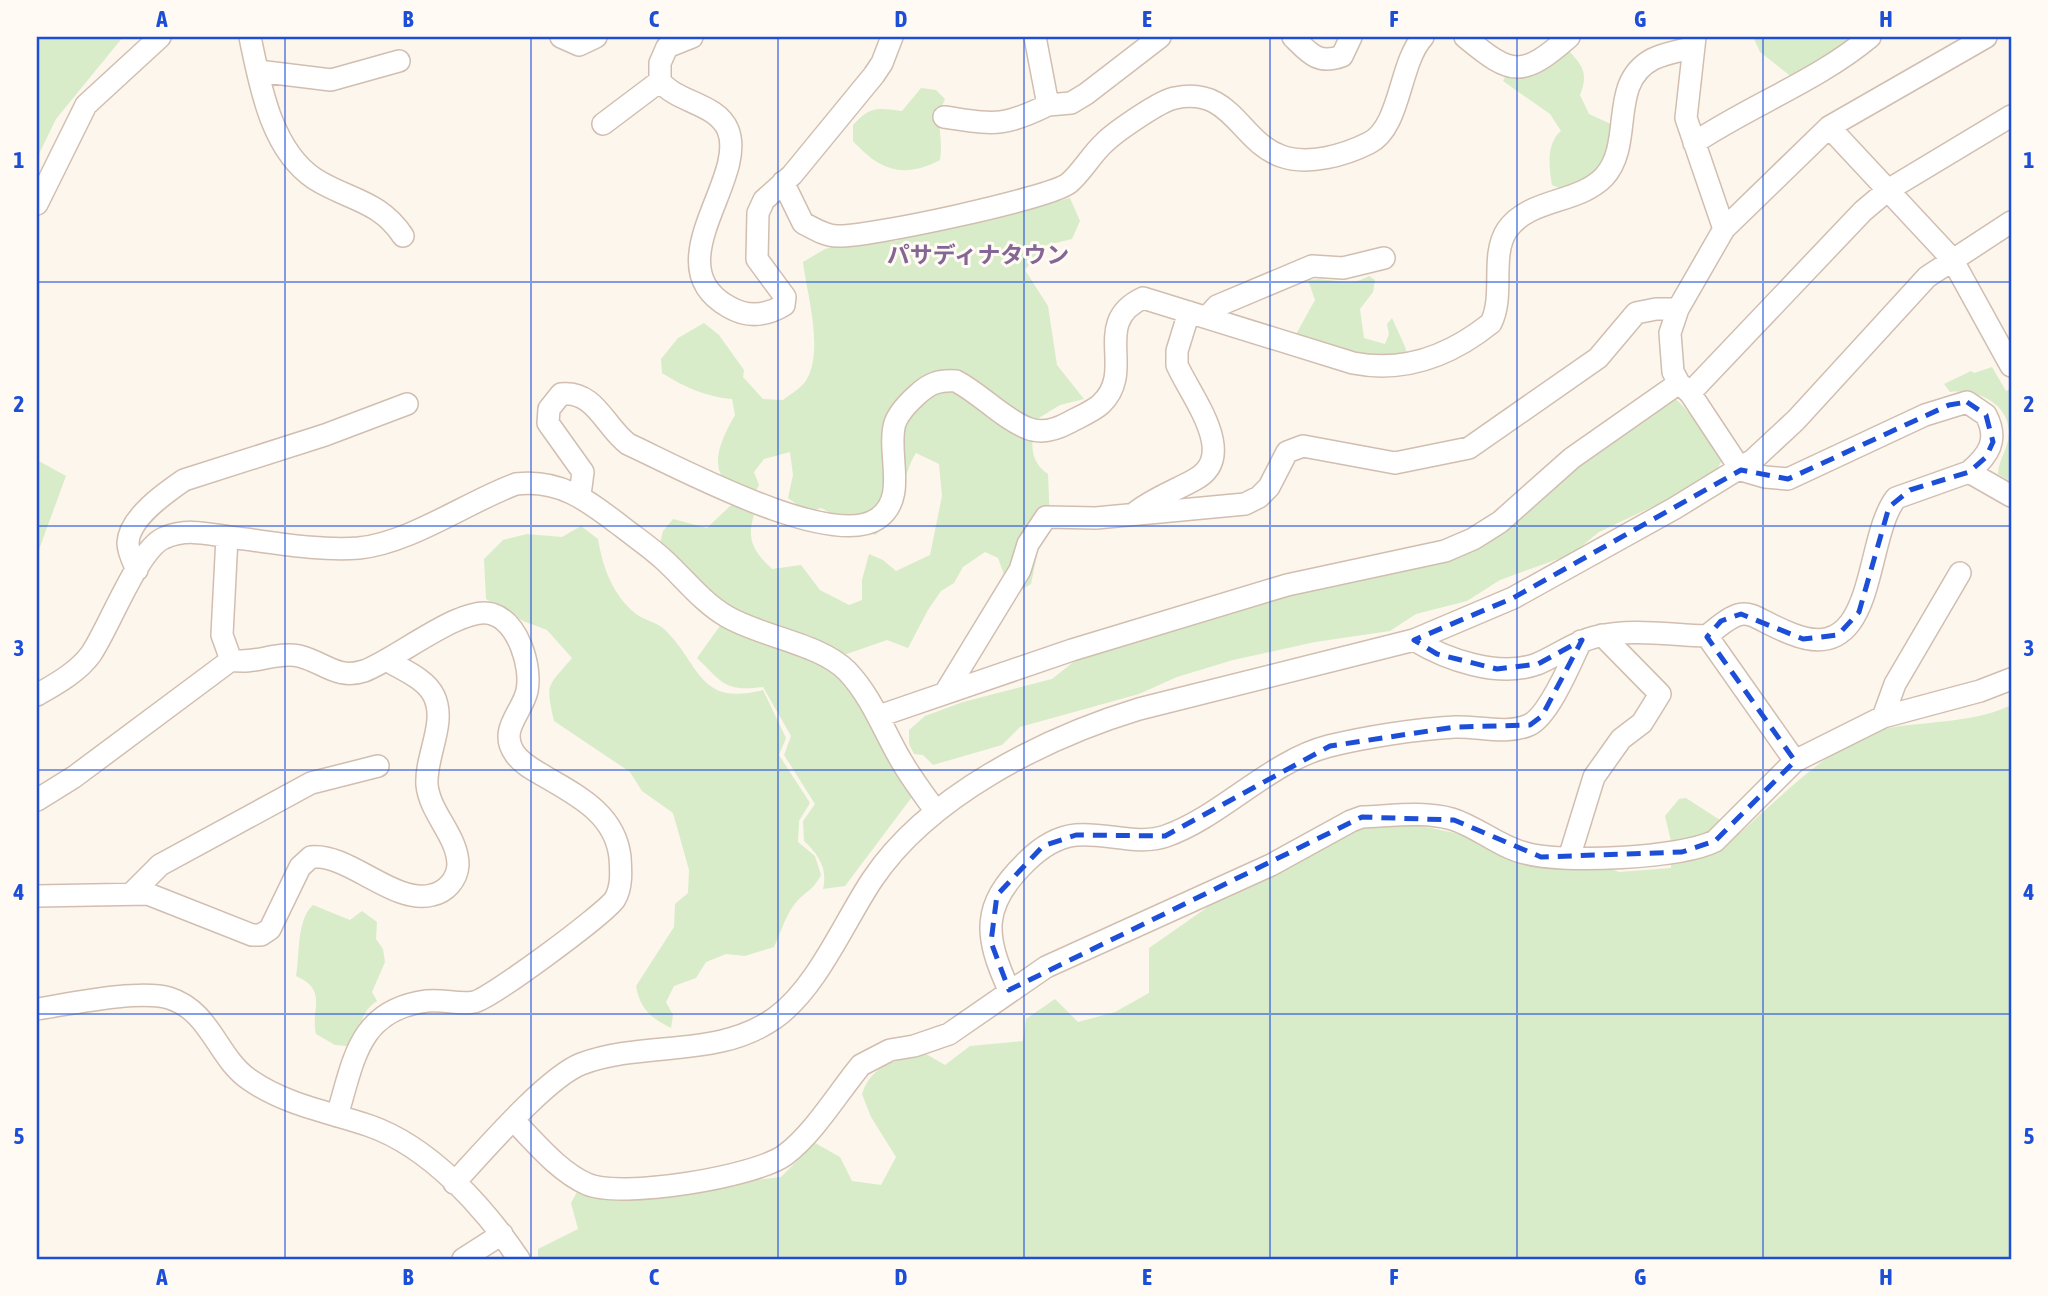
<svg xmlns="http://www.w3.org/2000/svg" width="2048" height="1296" font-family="'Asap Condensed','Noto Sans JP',sans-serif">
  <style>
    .green { fill: #d8ecc9 }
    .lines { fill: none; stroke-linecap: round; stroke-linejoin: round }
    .minor-casing { stroke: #d1beb0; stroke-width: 24 }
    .minor { stroke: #fff; stroke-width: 21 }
    .marked { fill: none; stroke: #1d4ed8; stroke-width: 5; stroke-dasharray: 14 9; stroke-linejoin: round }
    .grid { fill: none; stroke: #1d4ed8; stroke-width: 2; stroke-opacity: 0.55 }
    .labels { text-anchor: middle; stroke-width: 6; stroke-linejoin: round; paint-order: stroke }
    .neighbourhood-label { font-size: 23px; font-weight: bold; fill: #846695; stroke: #fffaf3 }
    .neatline { fill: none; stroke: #1d4ed8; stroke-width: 2.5 }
    .grid-label { font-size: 23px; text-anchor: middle; font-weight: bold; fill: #1d4ed8 }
  </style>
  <rect width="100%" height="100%" fill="#fdf6ec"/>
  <path class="green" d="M 37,37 L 123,37 L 56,119 L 37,158 Z
    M 1753,37 L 1864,37 L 1793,78 L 1760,52 Z
    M 1570,52 C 1584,67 1588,75 1580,95 L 1589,114 L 1613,125 C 1616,160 1593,176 1564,190 L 1552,185 C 1549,168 1546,143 1561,131 L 1550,114 L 1503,81 L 1505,77 L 1557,53 Z
    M 921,88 L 936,90 L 945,99 C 934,121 944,138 940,160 C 904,179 880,171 853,141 L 853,125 C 870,106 877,108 902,111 Z
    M 1070,198 L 1080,221 L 1072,239 L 1043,246 L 1025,270 L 1048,306 L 1057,365 L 1084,399 L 1060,405 L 1034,421 C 1032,443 1028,460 1048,474 L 1050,522 L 1037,536 L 1038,550 L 1031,584 L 1021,590 L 1006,580 L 998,558 L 985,552 L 963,567 L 954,583 L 941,591 L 928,610 L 908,648 L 887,640 L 841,656 L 719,602 L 660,543 L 663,531 L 673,519 L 707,528 L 730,506 L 744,506 L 754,515 C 746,540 754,552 772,569 L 801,565 L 820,590 L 849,605 L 862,600 L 862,580 L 869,554 L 883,560 L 896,571 L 930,555 L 942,496 L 939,464 L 916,453 C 895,487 913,509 875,535 L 821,508 L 807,512 L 788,498 L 793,475 L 790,452 L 764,459 L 754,472 L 759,485 L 754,495 C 745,491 730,486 724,479 C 709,461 726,431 735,415 L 732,399 C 706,397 684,387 662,373 L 661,359 L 678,338 L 704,323 L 719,335 L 744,370 L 743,377 L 763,399 L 783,400 C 789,395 800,389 805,382 C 825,353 807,295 803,262 L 825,249 L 849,242 L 896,241 L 941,223 L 1023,210 Z
    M 1369,276 L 1375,280 L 1373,292 L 1360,309 L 1364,338 L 1385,344 L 1389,334 L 1387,324 L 1392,318 L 1406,349 L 1404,361 L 1379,363 L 1295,336 L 1315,300 L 1308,280 C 1331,276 1347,289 1369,276 Z
    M 1992,367 L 2006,391 L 2011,389 L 2011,482 L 1998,474 C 1998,460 2010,446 2009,431 C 2007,401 1974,389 1950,392 L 1944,384 L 1971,371 L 1974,373 Z
    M 1670,395 C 1687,404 1708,443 1722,460 L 1713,478 L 1599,532 L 1572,554 L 1500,580 L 1467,601 L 1416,614 L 1390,631 L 1315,642 L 1233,660 L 1177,677 L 1139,694 L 1020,727 L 1002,745 L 933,765 L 923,755 L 914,754 L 909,744 L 909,730 L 925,716 L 963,702 L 1052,679 L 1081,656 L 1103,646 L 1241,610 L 1310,587 L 1365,575 L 1407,571 L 1443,560 Z
    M 37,460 L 66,476 L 37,555 Z
    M 581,526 L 598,539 C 603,568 612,594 636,614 C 644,620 656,622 664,629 C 701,664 697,707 763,690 L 786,738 L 779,755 L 810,803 L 799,821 L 798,842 L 815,856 L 821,875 C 813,890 808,890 798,900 C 786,913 781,932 774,947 L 745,956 L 726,954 L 706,962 L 696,978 L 674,986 L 666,1002 L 673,1015 L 671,1028 C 651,1018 640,1009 636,986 L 674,927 L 675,904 L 688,893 L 689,870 L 673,813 L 642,791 L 630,772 L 554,721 C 545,682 548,687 572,658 L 547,630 L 523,621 L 486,599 L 484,559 L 503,540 L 527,534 L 562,537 Z
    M 722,623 L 831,668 L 865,713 L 915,793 L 845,886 L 823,889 C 828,868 818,854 804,841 L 803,821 L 815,804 L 784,755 L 791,736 L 763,687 C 725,692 723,683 697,658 Z
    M 2011,705 L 2011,1259 L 538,1259 L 538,1249 L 578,1229 L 571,1203 L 578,1190 L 603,1197 L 669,1197 L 700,1187 L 781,1177 L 815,1143 L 840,1157 L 852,1181 L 881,1185 L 896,1157 L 871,1117 L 862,1094 C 872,1063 898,1060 926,1054 L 945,1065 L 970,1046 L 1023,1041 L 1026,1019 L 1055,999 L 1078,1022 L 1115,1012 L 1149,993 L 1149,948 L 1222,897 L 1358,824 L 1407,823 L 1594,862 L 1619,872 L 1671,868 L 1671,841 L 1665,816 L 1679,799 L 1686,798 L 1740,833 C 1781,797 1839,735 1894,727 C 1927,722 1982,721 2011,705 Z
    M 313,905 L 350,920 L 362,911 L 377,922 L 376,939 L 383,949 L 385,962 L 372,992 L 377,1001 C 354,1017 368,1029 347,1046 L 335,1045 L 316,1034 C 310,1008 329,991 296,976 C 300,956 296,920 313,905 Z"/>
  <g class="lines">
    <defs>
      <path id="minor" d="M 250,37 C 260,85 271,150 315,179 C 348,200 379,200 403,236
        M 561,37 L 579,45 L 596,37
        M 1035,37 L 1048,105 L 1071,103 L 1086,94 L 1160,37
        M 1293,37 C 1309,53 1318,65 1342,56 L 1351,37
        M 1465,37 C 1512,76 1522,78 1569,37
        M 1695,37 L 1686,118 L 1724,229
        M 258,71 L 331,80 L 399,61
        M 660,81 C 677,103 717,103 728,130 C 748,180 654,265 729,307 C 748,318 766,316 784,305 L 785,297 L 757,259 L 758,213 L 764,200 L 792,175 L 874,75 L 882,63 L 892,37
        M 944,117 C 994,124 1001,128 1048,105
        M 603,124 L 660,81 L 660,63 L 667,47 L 692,37
        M 1829,127 L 1952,259 L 2011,366
        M 1694,143 C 1751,105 1817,81 1870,37
        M 783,182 L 803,223 C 813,228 825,236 837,236 C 865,238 1051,198 1069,183 C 1082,172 1091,155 1104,143 C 1115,132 1161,100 1175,98 C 1232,86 1239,141 1281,156 C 1308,166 1345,155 1369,143 C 1401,127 1399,63 1423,37
        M 37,204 L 86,105 L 160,37
        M 1208,316 L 1217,306 L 1312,266 L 1343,268 L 1384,258
        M 1690,393 L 1863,211 L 1888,190 L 2011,116
        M 1969,472 C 1989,455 1999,440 1986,415 L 1967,402 L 1925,415 L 1788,479 L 1765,477 L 1741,470 L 1690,393 L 1679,383 L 1673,372 L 1670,333 L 1678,309 L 1724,229 L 1829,127 L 1986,37
        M 580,495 L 583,472 L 548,423 L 549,409 L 561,394 C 595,390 605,427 628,444 C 676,466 830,550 877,519 C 909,498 886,453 895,423 C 899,412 909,402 918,394 C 930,383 939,380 956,381 C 981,394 1002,418 1027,428 C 1041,434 1055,430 1068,423 C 1079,417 1092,412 1101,404 C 1137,370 1090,323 1143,298 L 1353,363 C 1404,373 1450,356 1491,323 C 1505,295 1490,256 1507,230 C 1529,198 1578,204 1604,177 C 1635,143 1607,83 1653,59 C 1665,53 1680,51 1694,47
        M 1136,512 C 1154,498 1174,491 1194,480 C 1240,456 1191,397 1177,365 L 1177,351 L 1189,312
        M 227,537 L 222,635 L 231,660 C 254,665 277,651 299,656 C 324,662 337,680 364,671 C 395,660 463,604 492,614 C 518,622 532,666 527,691 C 522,713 498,730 515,754 C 522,764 534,770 544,776 C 578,796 615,814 620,857 C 621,871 622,887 615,899 C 605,914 490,999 474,1002 C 459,1005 443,999 427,1001 C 358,1010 354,1060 337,1116
        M 137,570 C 133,561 128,552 128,543 C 129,518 165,493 184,480 L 325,435 L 407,404
        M 1707,636 C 1750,599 1745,616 1792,634 C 1878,668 1863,540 1896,498 L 1969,472 L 2011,496
        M 1414,640 C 1447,660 1499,678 1537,664 C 1557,656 1574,642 1595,637 C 1633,628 1669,635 1707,636 L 1795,761
        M 945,693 L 1020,570 L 1028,544 L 1046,517 L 1096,518 L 1245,504 L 1259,497 L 1269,487 L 1287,452 L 1303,446 L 1395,463 L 1469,448 L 1598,358 L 1636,313 L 1656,309 L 1678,309
        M 37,695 C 56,684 78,672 91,654 C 109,628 138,549 164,538 C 188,527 212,535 237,538 C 277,543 319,551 359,548 C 410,543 467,502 516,484 C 560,479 587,500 621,526 C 635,537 650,547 663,559 C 684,578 701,601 726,616 C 761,637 819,643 847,671 C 872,697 884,732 902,762 C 912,779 924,795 935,810
        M 879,716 L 1072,650 L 1287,585 L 1445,551 L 1473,539 L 1500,522 L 1572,458 L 1679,383
        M 1883,717 L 1895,684 L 1960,573
        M 37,800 L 74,777 L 231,660
        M 1569,858 L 1594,777 L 1621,739 L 1642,723 L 1660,694 L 1602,635
        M 133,892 L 160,865 L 311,783 L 378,766
        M 37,896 L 148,894 L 252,935 L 261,935 L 270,929 L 300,867 L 311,857 C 349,853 394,905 432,895 C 446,892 457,880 458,865 C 458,836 430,814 427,785 C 425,756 447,723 434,696 C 426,679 403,670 388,661
        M 1009,990 C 984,935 981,906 1026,862 C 1040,848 1056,837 1076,835 C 1105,832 1138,846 1166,836 C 1221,817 1270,761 1329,746 C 1366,737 1416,729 1455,727 C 1478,726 1507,735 1529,725 C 1549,716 1571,662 1581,641
        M 37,1009 C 70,1004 139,989 169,998 C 211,1011 217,1058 250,1080 C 286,1105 329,1112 370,1126 C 430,1147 484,1207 519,1259
        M 514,1121 C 535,1142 559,1172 587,1184 C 620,1199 755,1177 785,1155 C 815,1132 837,1094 861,1065 L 890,1050 L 914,1046 L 949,1034 L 1046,967 L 1271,865 L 1351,821 L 1362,817 C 1391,816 1424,811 1452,819 C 1478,827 1499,847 1525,853 C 1563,864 1681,858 1715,841 L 1795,761 L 1883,717 L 1980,691 L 2011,679
        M 454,1183 C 482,1153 546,1078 581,1064 C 645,1040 717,1059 775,1018 C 817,988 844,922 872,880 C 928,796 1044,738 1139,709 L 1414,640 L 1513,598 L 1675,508 L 1753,460 L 1796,420 L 1927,277 L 2011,222
        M 463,1259 L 502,1234"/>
    </defs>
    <use href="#minor" class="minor-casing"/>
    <use href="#minor" class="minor"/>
  </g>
  <path class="marked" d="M 1967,402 L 1986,415 L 1993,442 L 1986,457 L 1969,472 L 1910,490 L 1889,507 L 1859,612 L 1838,635 L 1803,639 L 1741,614 L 1721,621 L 1707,637 L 1795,761 L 1715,841 L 1682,852 L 1541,857 L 1454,820 L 1362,817 L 1009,990 L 991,942 L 997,895 L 1043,846 L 1076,835 L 1165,836 L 1330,746 L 1455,727 L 1530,725 L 1542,716 L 1582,640 L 1538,664 L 1497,669 L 1437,654 L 1414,640 L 1513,598 L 1741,470 L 1788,479 L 1949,405 Z"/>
  <path class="grid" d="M 285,37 L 285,1259M 531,37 L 531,1259M 778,37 L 778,1259M 1024,37 L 1024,1259M 1270,37 L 1270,1259M 1517,37 L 1517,1259M 1763,37 L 1763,1259M 37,282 L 2011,282M 37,526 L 2011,526M 37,770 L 2011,770M 37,1014 L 2011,1014"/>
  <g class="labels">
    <g class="neighbourhood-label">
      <text x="978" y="263">パサディナタウン</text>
    </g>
  </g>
  <rect width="2048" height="1296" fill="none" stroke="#fffaf3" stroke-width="77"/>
  <rect x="38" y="38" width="1972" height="1220" class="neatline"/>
  <g class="grid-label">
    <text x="162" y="27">A</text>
    <text x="408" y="27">B</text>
    <text x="654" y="27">C</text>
    <text x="901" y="27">D</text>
    <text x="1147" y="27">E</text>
    <text x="1394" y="27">F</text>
    <text x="1640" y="27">G</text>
    <text x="1886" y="27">H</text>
    <text x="19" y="168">1</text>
    <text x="2029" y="168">1</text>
    <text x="19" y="412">2</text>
    <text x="2029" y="412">2</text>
    <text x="19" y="656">3</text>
    <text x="2029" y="656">3</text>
    <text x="19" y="900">4</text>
    <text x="2029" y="900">4</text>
    <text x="19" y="1144">5</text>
    <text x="2029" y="1144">5</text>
    <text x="162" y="1285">A</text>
    <text x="408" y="1285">B</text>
    <text x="654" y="1285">C</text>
    <text x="901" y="1285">D</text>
    <text x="1147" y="1285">E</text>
    <text x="1394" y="1285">F</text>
    <text x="1640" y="1285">G</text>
    <text x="1886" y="1285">H</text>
  </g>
</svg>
